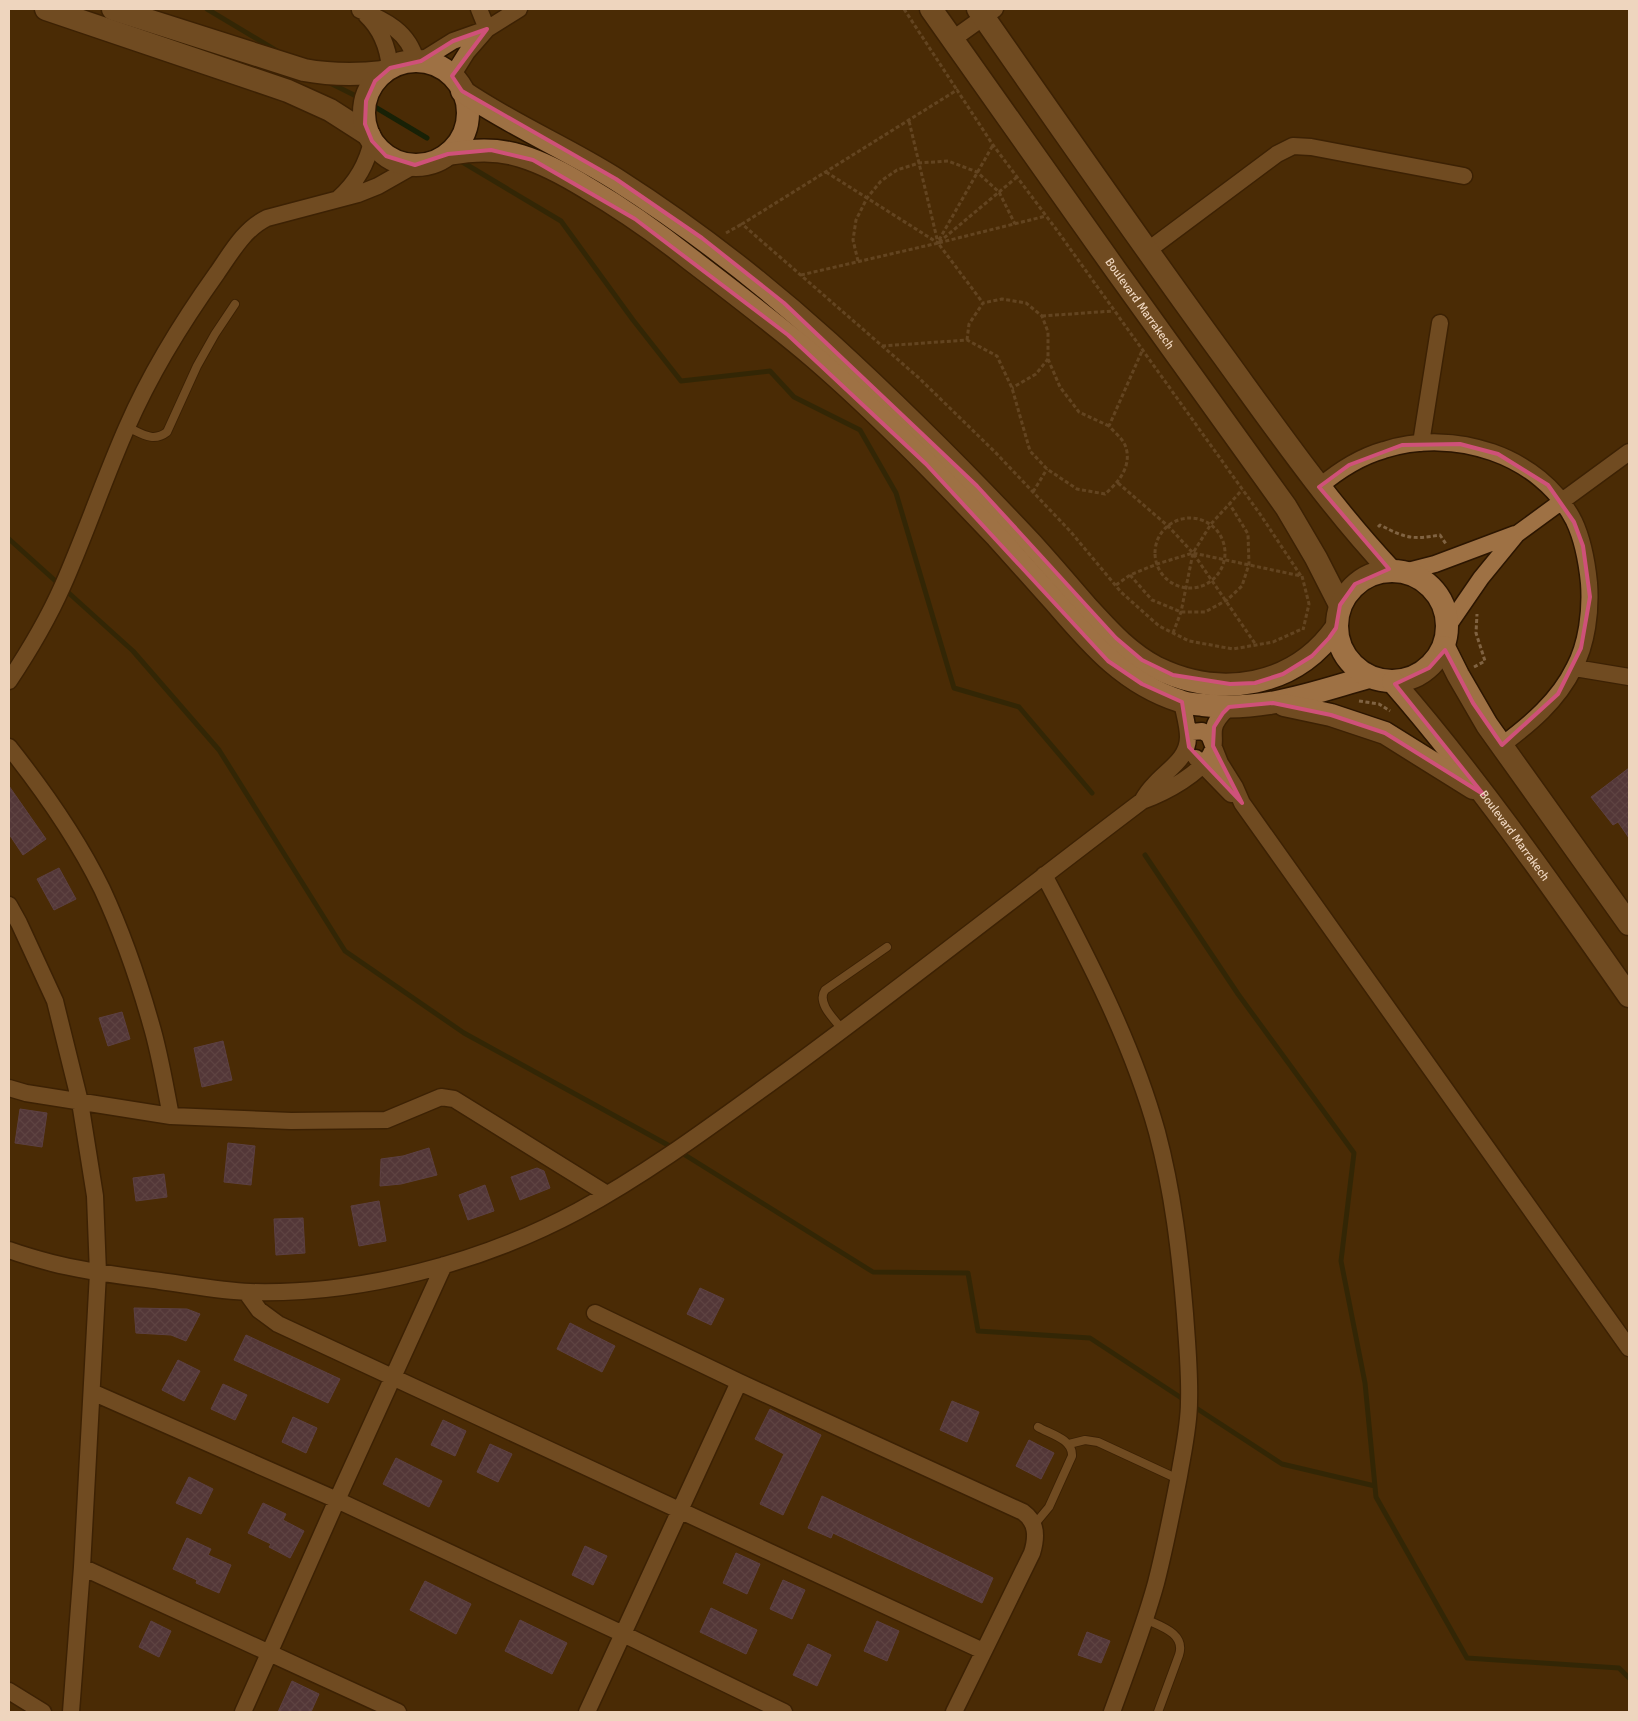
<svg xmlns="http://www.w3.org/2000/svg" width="1638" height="1721" font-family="Signika,sans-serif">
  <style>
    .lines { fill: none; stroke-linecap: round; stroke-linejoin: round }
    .stream { stroke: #182106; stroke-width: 5 }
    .building { fill: url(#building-cross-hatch); stroke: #71598c }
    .lane-casing { stroke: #2b1500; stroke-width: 10 }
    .street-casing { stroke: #2b1500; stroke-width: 19 }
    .secondary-casing { stroke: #2b1500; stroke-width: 25 }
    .path { stroke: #806342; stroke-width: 3; stroke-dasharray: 4 2.5; stroke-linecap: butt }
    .lane { stroke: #9e7144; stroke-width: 8 }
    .street { stroke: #9e7144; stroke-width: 16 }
    .secondary { stroke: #9e7144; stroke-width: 22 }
    .marked { fill: none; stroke: #cf5179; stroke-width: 4; stroke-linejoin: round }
    .labels { text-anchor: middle; stroke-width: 4; stroke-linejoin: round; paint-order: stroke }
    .street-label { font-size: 12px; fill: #eed5be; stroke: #281604 }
  </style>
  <defs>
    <pattern id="building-cross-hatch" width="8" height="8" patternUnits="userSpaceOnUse" patternTransform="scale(1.25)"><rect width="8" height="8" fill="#5d4577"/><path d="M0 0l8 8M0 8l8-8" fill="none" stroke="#755f89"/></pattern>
  </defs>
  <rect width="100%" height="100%" fill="#4a2b05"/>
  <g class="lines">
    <path class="stream" d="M 207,9 L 277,51
      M 328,82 L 358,97
      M 370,104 L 427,138
      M 459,160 L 561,221 L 633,320 L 681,381 L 770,371 L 794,397 L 860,430 L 896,493 L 954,688 L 1019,707 L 1092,793
      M 9,539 L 133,651 L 219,750 L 345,951 L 464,1033 L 677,1150 L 873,1272 L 968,1273 L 978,1331 L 1090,1338 L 1186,1401
      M 1145,855 L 1238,994 L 1354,1153 L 1341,1261 L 1365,1383 L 1376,1497 L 1467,1658 L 1619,1668 L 1629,1678
      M 1193,1406 L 1282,1464 L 1375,1486"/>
  </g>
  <path class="building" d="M 1629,768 L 1629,838 L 1618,822 L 1613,825 L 1591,797 Z
    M 9,786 L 46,839 L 23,855 L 9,834 Z
    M 59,868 L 76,899 L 54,910 L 37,879 Z
    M 122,1012 L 130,1039 L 108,1046 L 99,1018 Z
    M 223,1041 L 232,1080 L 202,1087 L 194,1048 Z
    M 20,1109 L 47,1113 L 42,1147 L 15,1143 Z
    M 228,1143 L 255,1146 L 251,1185 L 224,1182 Z
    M 429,1148 L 437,1175 L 401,1184 L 380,1186 L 381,1159 L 403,1156 Z
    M 537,1168 L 544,1171 L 550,1188 L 520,1200 L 511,1177 Z
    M 164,1174 L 167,1197 L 136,1201 L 133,1178 Z
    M 485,1185 L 494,1211 L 468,1220 L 459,1195 Z
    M 379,1201 L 386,1241 L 359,1246 L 351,1206 Z
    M 303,1218 L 305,1253 L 276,1255 L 274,1219 Z
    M 700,1288 L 724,1299 L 711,1325 L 687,1314 Z
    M 134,1308 L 187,1309 L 200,1314 L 186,1341 L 171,1335 L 136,1333 Z
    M 570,1323 L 615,1346 L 602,1372 L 557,1349 Z
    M 246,1335 L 340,1379 L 328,1403 L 234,1360 Z
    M 178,1360 L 200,1371 L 184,1401 L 162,1390 Z
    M 223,1384 L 247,1395 L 235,1420 L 211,1409 Z
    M 952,1401 L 979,1412 L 967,1442 L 940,1430 Z
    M 770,1409 L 821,1435 L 783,1515 L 760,1504 L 784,1454 L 755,1439 Z
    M 293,1417 L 317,1428 L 306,1453 L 282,1442 Z
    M 443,1420 L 466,1431 L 455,1456 L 431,1445 Z
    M 1029,1440 L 1054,1453 L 1041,1479 L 1016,1466 Z
    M 490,1444 L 512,1454 L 498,1482 L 477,1472 Z
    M 396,1458 L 442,1481 L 429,1507 L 383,1484 Z
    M 189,1477 L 213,1489 L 201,1514 L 176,1503 Z
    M 822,1496 L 993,1578 L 982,1603 L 833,1533 L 831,1538 L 808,1528 Z
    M 263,1503 L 286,1514 L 283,1520 L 304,1531 L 290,1558 L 269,1547 L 271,1544 L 248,1533 Z
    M 187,1538 L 211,1549 L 208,1555 L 231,1565 L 219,1593 L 196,1583 L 197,1580 L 173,1569 Z
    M 585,1546 L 607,1556 L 593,1585 L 572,1575 Z
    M 736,1553 L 760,1564 L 747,1594 L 723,1583 Z
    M 783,1580 L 805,1590 L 792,1619 L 770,1609 Z
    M 425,1581 L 471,1604 L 456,1634 L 410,1610 Z
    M 711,1608 L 757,1630 L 746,1654 L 700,1632 Z
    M 520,1620 L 567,1643 L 552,1674 L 505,1651 Z
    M 151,1621 L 171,1631 L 159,1657 L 139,1647 Z
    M 877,1621 L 899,1631 L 887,1661 L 864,1651 Z
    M 1087,1632 L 1110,1641 L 1101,1663 L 1078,1655 Z
    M 808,1644 L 831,1655 L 817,1686 L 793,1675 Z
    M 292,1681 L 319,1694 L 311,1712 L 278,1712 Z"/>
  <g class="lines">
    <defs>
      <path id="lane" d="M 127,427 C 141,433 153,443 167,432 L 197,366 L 215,334 L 235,304
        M 843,1030 C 835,1020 816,1003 825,990 L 887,947
        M 1069,1444 L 1085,1440 L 1098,1442 L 1178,1479
        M 1034,1525 L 1049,1507 L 1072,1456 C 1073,1439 1050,1434 1038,1427
        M 1145,1619 C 1160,1626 1186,1633 1179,1655 L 1158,1712"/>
      <path id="street" d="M 479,9 L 487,29
        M 360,10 C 385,20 409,32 416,61
        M 366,15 C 381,29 388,47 390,68
        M 953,39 L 995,9
        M 421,61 L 453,41 L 484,30
        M 452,76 L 467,52 L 487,29 L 519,9
        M 339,198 C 357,182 367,164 372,141
        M 1147,251 L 1277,154 L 1293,146 L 1311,147 L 1464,176
        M 1421,443 L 1440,323
        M 1319,487 C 1338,471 1359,457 1384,450 C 1453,428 1540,454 1574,521 C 1583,540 1587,563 1589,583 C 1591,611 1587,644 1574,668 C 1558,701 1530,724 1502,745
        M 1404,572 L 1435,564 L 1515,534
        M 1448,626 L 1481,578 L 1517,534 L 1629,452
        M 1575,668 L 1629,677
        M 9,681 C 29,651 48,619 63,585 C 86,533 104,479 127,427 C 151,372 182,322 217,273 C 231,253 244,229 267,218 L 358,194 L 378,186 L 415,165
        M 1188,736 L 1192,732 L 1202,731 L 1209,735 L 1220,763 L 1235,787 L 1242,803 L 1629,1348
        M 9,747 C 44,791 77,838 102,889 C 122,932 138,978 151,1024 C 160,1054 165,1086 171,1116
        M 1196,758 L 1231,794
        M 1142,801 C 1164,793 1204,773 1213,749 C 1215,742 1213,736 1214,729 C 1215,720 1223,713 1229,707
        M 1044,875 C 1088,958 1132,1042 1157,1132 C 1173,1192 1180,1253 1185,1314 C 1187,1343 1190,1373 1189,1402 C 1189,1426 1183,1452 1179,1476 C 1172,1512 1165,1548 1156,1583 C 1144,1627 1127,1670 1112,1712
        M 9,905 L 19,923 L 55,1001 L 80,1102 L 95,1196 L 98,1273 L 82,1567 L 71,1712
        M 9,1088 L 26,1093 L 171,1116 L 291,1121 L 386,1120 L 441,1097 L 454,1099 L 607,1194
        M 9,1250 C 23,1255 37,1259 52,1263 C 87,1272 124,1276 160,1281 C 190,1285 220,1291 250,1292 C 360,1295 481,1263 578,1211 C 652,1171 719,1120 787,1071 C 907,983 1023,891 1142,801 C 1145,796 1149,790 1153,786 C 1166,770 1188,760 1188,737 C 1188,725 1184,713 1182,702
        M 246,1292 L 259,1310 L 278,1324 L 983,1651
        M 595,1313 L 739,1382 L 1023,1512 C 1037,1522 1037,1537 1032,1553 L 954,1712
        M 92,1392 L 337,1500 L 623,1634 L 784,1712
        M 82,1567 L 398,1712
        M 9,1691 L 43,1712
        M 243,1712 L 337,1500 L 444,1265
        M 587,1712 L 739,1382"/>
      <g id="secondary">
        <path d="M 46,9 L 288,91 L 330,110 L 369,135"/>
        <path d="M 113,9 L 304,70 C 331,75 357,75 384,72"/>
        <path id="s1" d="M 931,9 L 1115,269 L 1286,507 L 1316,558 L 1340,605"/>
        <path d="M 978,9 C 1059,125 1140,242 1224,357 C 1277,430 1329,505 1391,571"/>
        <circle cx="416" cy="113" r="52"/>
        <path d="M 462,91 C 511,125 567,148 617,180 C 692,228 763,283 829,343 C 899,407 966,474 1031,543 C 1050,564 1068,585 1086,606 C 1108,630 1128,653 1157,668 C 1221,699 1294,687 1336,628"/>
        <path d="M 448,154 C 472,150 496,148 521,156 C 544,163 566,175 587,188 C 623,209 657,233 690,259 C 732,291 774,323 814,357 C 879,413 938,475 997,537 C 1017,559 1037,582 1057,604 C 1093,646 1126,684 1180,701 C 1187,704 1195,704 1203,705 C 1264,712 1312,693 1369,677"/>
        <circle cx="1392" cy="626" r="55"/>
        <path d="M 1444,647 L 1458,675 L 1487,725 L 1629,924"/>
        <path id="s2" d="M 1393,682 C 1479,781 1554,889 1629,996"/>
        <path d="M 1284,705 L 1331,715 L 1385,733 L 1473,788"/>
      </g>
    </defs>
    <use href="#lane" class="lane-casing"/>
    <use href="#street" class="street-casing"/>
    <use href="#secondary" class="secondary-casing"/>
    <path class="path" d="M 904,9 L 957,90
      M 826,172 L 938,243 L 909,121
      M 1017,177 L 938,243 L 1046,216
      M 726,233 L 742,224
      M 939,240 L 993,145
      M 858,261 L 853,240 L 856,220 L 867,198 L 881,181 L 897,170 L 919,163 L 948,161 L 977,172 L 999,192 L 1015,224
      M 801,275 L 938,243 L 983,303
      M 1042,316 L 1113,311
      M 967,340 L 969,324 L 983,303 L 1002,299 L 1026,303 L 1042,316 L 1048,332 L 1048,359 L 1036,374 L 1012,388
      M 882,346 L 967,340 L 997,356 L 1012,388 L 1030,451 L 1047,469 L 1077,489 L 1105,494 C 1119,482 1133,465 1125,445 C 1122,438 1114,432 1109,426 L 1142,351
      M 1048,359 L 1060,387 L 1079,412 L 1109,426
      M 1118,483 L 1168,526 L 1193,553 L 1256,645
      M 1033,492 L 1047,469
      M1155 553a35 35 0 1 1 70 0a35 35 0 1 1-70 0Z
      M 1378,527 L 1380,525 C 1406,538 1411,540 1440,535 L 1446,544
      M 1130,575 L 1152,600 L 1181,612 L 1205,612 L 1227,600 L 1242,586 L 1249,564 L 1248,534 L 1229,503
      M 1302,576 L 1309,604 L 1303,630
      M 1116,585 L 1130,575 L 1157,564 L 1193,553 L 1301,576 L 1260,514 L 1056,229 L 993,145 L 957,90 L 742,224 L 919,378 L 995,452 L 1070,531 L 1121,592 L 1159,626 L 1189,641 L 1233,649 L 1273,642 L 1302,629
      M 1173,633 L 1181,612 L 1193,553 L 1211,524 L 1242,490
      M 1474,667 L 1485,661 L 1476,633 L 1477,614
      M 1359,701 L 1379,704 L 1390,711"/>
    <use href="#lane" class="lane"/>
    <use href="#street" class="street"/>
    <use href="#secondary" class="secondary"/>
  </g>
  <path d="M0 0H1638V1721H0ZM 487,29 L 452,76 L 462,91 L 616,179 L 702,238 L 784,303 L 977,486 L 1116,638 L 1142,660 L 1173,675 L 1230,684 L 1255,683 L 1283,674 L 1312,656 L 1329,638 L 1336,628 L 1340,605 L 1355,584 L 1389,569 L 1319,487 L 1349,465 L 1402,445 L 1460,444 L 1498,454 L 1548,485 L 1574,522 L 1583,546 L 1590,597 L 1581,648 L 1558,694 L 1502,745 L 1473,703 L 1445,650 L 1429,668 L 1395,684 L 1483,794 L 1385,733 L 1331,715 L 1273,703 L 1229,707 L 1223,713 L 1214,727 L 1213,746 L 1242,803 L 1189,747 L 1182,702 L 1142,684 L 1108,661 L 926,464 L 788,335 L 635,219 L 533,160 L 491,150 L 448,154 L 415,165 L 386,156 L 372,141 L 365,124 L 366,101 L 375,81 L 390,68 L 421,61 L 453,41 Z" fill="#4a2b05" fill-opacity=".55" fill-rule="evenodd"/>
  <path class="marked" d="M 487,29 L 452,76 L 462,91 L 616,179 L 702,238 L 784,303 L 977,486 L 1116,638 L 1142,660 L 1173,675 L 1230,684 L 1255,683 L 1283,674 L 1312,656 L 1329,638 L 1336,628 L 1340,605 L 1355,584 L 1389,569 L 1319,487 L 1349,465 L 1402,445 L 1460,444 L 1498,454 L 1548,485 L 1574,522 L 1583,546 L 1590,597 L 1581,648 L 1558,694 L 1502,745 L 1473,703 L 1445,650 L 1429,668 L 1395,684 L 1483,794 L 1385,733 L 1331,715 L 1273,703 L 1229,707 L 1223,713 L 1214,727 L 1213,746 L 1242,803 L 1189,747 L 1182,702 L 1142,684 L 1108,661 L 926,464 L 788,335 L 635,219 L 533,160 L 491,150 L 448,154 L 415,165 L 386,156 L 372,141 L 365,124 L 366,101 L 375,81 L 390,68 L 421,61 L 453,41 Z"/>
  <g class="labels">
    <g class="street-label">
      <text dy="4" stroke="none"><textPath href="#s1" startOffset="361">Boulevard Marrakech</textPath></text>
      <text dy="4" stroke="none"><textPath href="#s2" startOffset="196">Boulevard Marrakech</textPath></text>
    </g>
  </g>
  <rect width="1638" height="1721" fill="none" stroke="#eed5be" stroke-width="20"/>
</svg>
